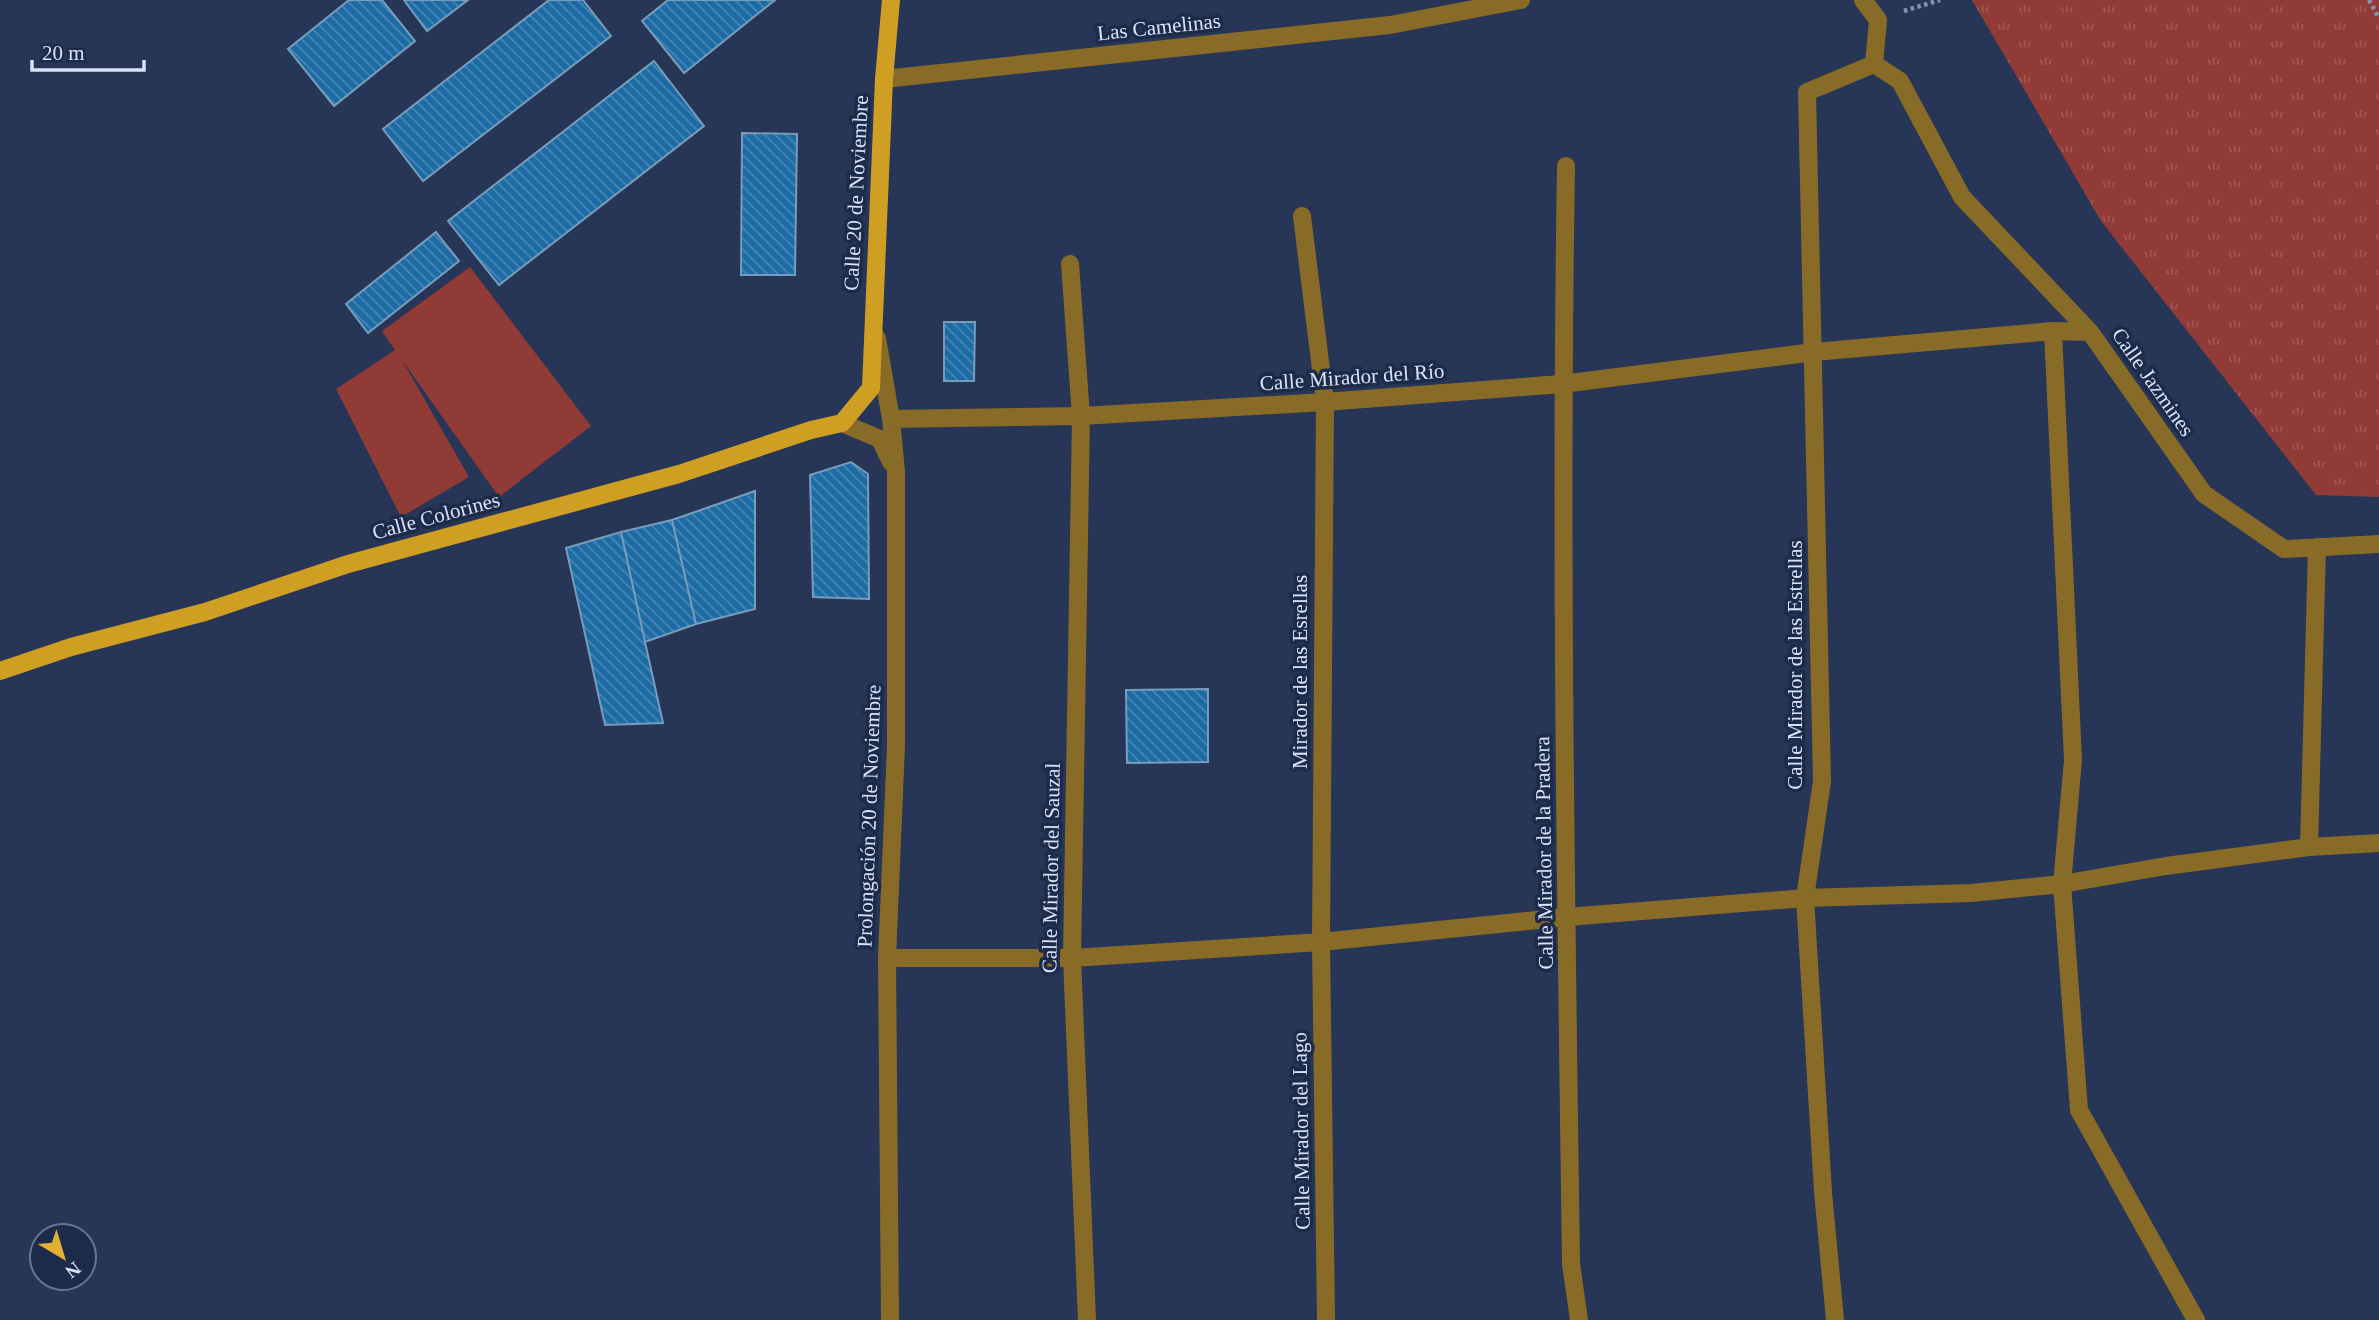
<svg xmlns="http://www.w3.org/2000/svg" width="2379" height="1320" font-family="Georgia,serif">
  <style>
    .grass { fill: url(#grass-tufts) }
    .garden { fill: #913b36 }
    .building { fill: url(#building-back-hatch); stroke: #789cbc; stroke-width: 2 }
    .lines { fill: none; stroke-linecap: round; stroke-linejoin: round }
    .path { stroke: #8692ac; stroke-width: 4.5; stroke-dasharray: 3.5 3.5; stroke-linecap: butt }
    .minor { stroke: #886b27; stroke-width: 18 }
    .major { stroke: #cf9f24; stroke-width: 18 }
    .labels { text-anchor: middle; stroke-width: 7; stroke-linejoin: round; paint-order: stroke }
    .street-label { font-size: 21px; fill: #d9e3f8; stroke: #1d2b4b }
  </style>
  <defs>
    <pattern id="grass-tufts" width="24" height="20" patternUnits="userSpaceOnUse" patternTransform="scale(1.75)"><rect width="24" height="20" fill="#913b36"/><path d="M3 7l-1-3M5 7V3M7 7l1-3M15 17l-1-3M17 17v-4M19 17l1-3" fill="none" stroke="#a05754"/></pattern>
    <pattern id="building-back-hatch" width="6" height="6" patternUnits="userSpaceOnUse" patternTransform="scale(1.75)"><rect width="6" height="6" fill="#1c6ba4"/><path d="M-1 5l2 2M0 0l6 6M5-1l2 2" fill="none" stroke="#4787b6"/></pattern>
  </defs>
  <rect width="100%" height="100%" fill="#273556"/>
  <path class="grass" d="M 1972,0 L 2379,0 L 2379,497 L 2316,495 L 2101,221 Z"/>
  <path class="garden" d="M 470,267 L 591,426 L 499,497 L 402,360 L 469,477 L 401,517 L 336,389 L 395,350 L 382,331 Z"/>
  <path class="building" d="M 349,0 L 382,0 L 415,41 L 334,106 L 288,49 Z
    M 404,0 L 468,0 L 427,31 Z
    M 549,0 L 583,0 L 611,36 L 423,181 L 383,129 Z
    M 668,0 L 775,0 L 684,73 L 642,21 Z
    M 654,61 L 704,126 L 499,285 L 448,221 Z
    M 742,133 L 797,134 L 795,275 L 741,275 Z
    M 436,232 L 459,261 L 368,333 L 346,304 Z
    M 944,322 L 975,322 L 974,381 L 944,381 Z
    M 851,462 L 868,474 L 869,599 L 813,597 L 810,475 Z
    M 755,491 L 755,609 L 696,624 L 672,520 Z
    M 672,520 L 696,624 L 645,642 L 621,532 Z
    M 621,532 L 645,642 L 663,723 L 605,725 L 566,548 Z
    M 1208,689 L 1208,762 L 1127,763 L 1126,690 Z"/>
  <g class="lines">
    <path class="path" d="M 2369,0 L 2379,18
      M 1904,11 L 1940,0"/>
    <path class="minor" d="M 1874,64 L 1900,81 L 1962,197 L 2090,332
      M 884,79 L 1390,25 L 1521,0
      M 1566,166 C 1560,532 1566,898 1571,1264 L 1579,1320
      M 1302,216 L 1325,402 L 1321,942 L 1326,1320
      M 1070,264 L 1081,416 L 1072,958 L 1087,1320
      M 2053,331 L 2073,760 L 2062,884 L 2079,1110 L 2196,1320
      M 877,338 L 891,419 L 896,471 L 896,746 L 887,958 L 890,1320
      M 891,419 L 1081,416 L 1325,402 L 1562,384 L 1814,352 L 2053,331 L 2090,332 L 2204,494 L 2284,549 L 2379,544
      M 842,423 L 880,439 L 891,462
      M 2309,847 L 2317,547
      M 887,958 L 1072,958 L 1321,942 L 1567,917 L 1805,898 L 1971,893 L 2062,884 L 2166,866 L 2309,847 L 2379,843
      M 1835,1320 L 1823,1192 L 1805,898 L 1822,781 L 1807,92 L 1874,64 L 1878,20 L 1863,0"/>
    <path class="major" d="M 0,671 L 71,647 L 205,612 L 348,564 L 679,474 L 811,430 L 842,423 L 871,388 L 884,79 L 891,0"/>
  </g>
  <g class="labels">
    <g class="street-label">
      <text transform="translate(1159 27) rotate(-6)" y="7">Las Camelinas</text>
      <text transform="translate(856 193) rotate(-87)" y="7">Calle 20 de Noviembre</text>
      <text transform="translate(1352 377) rotate(-4)" y="7">Calle Mirador del Río</text>
      <text transform="translate(2153 382) rotate(55)" y="7">Calle Jazmines</text>
      <text transform="translate(436 516) rotate(-15)" y="7">Calle Colorines</text>
      <text transform="translate(1795 665) rotate(-90)" y="7">Calle Mirador de las Estrellas</text>
      <text transform="translate(1300 672) rotate(-90)" y="7">Mirador de las Esrellas</text>
      <text transform="translate(869 816) rotate(-88)" y="7">Prolongación 20 de Noviembre</text>
      <text transform="translate(1544 853) rotate(-91)" y="7">Calle Mirador de la Pradera</text>
      <text transform="translate(1051 868) rotate(-89)" y="7">Calle Mirador del Sauzal</text>
      <text transform="translate(1301 1131) rotate(-91)" y="7">Calle Mirador del Lago</text>
    </g>
  </g>
  <g transform="translate(63 1257) rotate(142)"><circle r="33" fill="#1d2b4b" stroke="#687590" stroke-width="2"/>
  <path d="M0-5L12 26L0 18L-12 26Z" fill="#e1af34"/>
  <text y="-10" font-size="19" font-weight="bold" text-anchor="middle" fill="#d9e3f8">N</text>
  </g>
  <path d="M32 60v10h112v-10" fill="none" stroke="#d9e3f8" stroke-width="3.5"/>
  <text x="42" y="60" font-size="21" fill="#d9e3f8" stroke="#1d2b4b" stroke-width="5" paint-order="stroke">20 m</text>
</svg>
